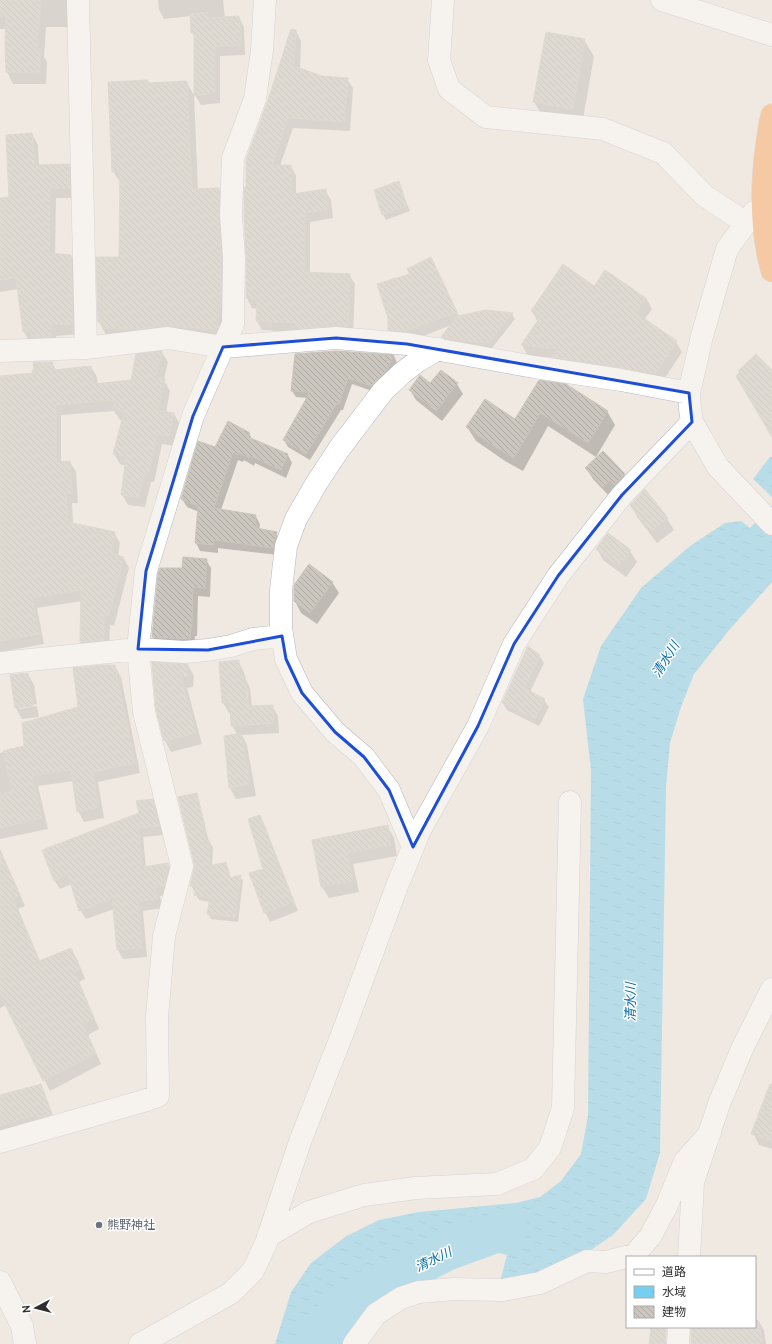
<svg xmlns="http://www.w3.org/2000/svg" width="772" height="1344" font-family="Cabin,'Noto Sans JP',sans-serif">
  <style>
    .water { fill: url(#water-ripples) }
    .shadow { fill: #0003; fill-rule: evenodd }
    .lines { fill: none; stroke-linecap: round; stroke-linejoin: round }
    .river { stroke: #75cff0; stroke-width: 39 }
    .building { fill: url(#building-back-hatch); stroke: #cbc5ba }
    .minor-casing { stroke: #b4b7c1; stroke-width: 23 }
    .highway-casing { stroke: #c9c9c9; stroke-width: 23 }
    .minor { stroke: #fff; stroke-width: 22 }
    .highway { stroke: #ffa35c; stroke-width: 22 }
    .marked { fill: none; stroke: #1d4ed8; stroke-width: 3; stroke-linejoin: round }
    .worship-dot { fill: #6b7280; stroke: #fff; stroke-width: 1.5 }
    .labels { text-anchor: middle; stroke-width: 3; stroke-linejoin: round; paint-order: stroke }
    .worship-label { font-size: 12px; fill: #5b616d; stroke: #fff; text-anchor: start }
    .water-label { font-size: 13px; font-style: italic; fill: #0d6fa3; stroke: #fff }
  </style>
  <defs>
    <pattern id="water-ripples" width="26" height="14" patternUnits="userSpaceOnUse"><rect width="26" height="14" fill="#75cff0"/><path d="M2 4q2-2 4 0t4 0M15 11q2-2 4 0t4 0" fill="none" stroke="#66b2ce"/></pattern>
    <pattern id="building-back-hatch" width="6" height="6" patternUnits="userSpaceOnUse"><rect width="6" height="6" fill="#cbc7bf"/><path d="M-1 5l2 2M0 0l6 6M5-1l2 2" fill="none" stroke="#afaba4"/></pattern>
  </defs>
  <rect width="100%" height="100%" fill="#efe9e1"/>
  <path class="water" d="M 770,457 L 772,457 L 772,497 L 753,479 Z
    M 772,505 L 772,582 L 730,629 L 694,674 L 681,707 L 670,743 L 666,787 L 660,1153 L 646,1199 L 613,1235 L 576,1260 L 531,1277 L 500,1282 L 507,1255 L 484,1249 L 435,1247 L 406,1257 L 376,1276 L 352,1315 L 363,1319 L 346,1344 L 275,1344 L 291,1292 L 311,1263 L 345,1237 L 379,1220 L 419,1212 L 516,1203 L 540,1197 L 561,1181 L 581,1154 L 588,1116 L 591,771 L 583,699 L 601,646 L 641,588 L 690,546 L 725,523 L 741,521 L 750,528 Z"/>
  <path class="shadow" d="M 0,0 L 70,0 L 72,27 L 46,27 L 44,57 L 47,62 L 46,84 L 13,84 L 7,72 L 7,29 L 0,29 Z
    M 158,0 L 223,0 L 225,18 L 239,17 L 244,27 L 245,55 L 220,56 L 220,103 L 201,105 L 195,95 L 195,38 L 192,33 L 191,16 L 164,19 L 159,10 Z
    M 296,31 L 301,41 L 300,69 L 322,77 L 347,79 L 353,88 L 350,131 L 293,128 L 280,166 L 291,166 L 296,176 L 296,194 L 325,190 L 331,200 L 333,218 L 310,222 L 310,273 L 349,275 L 355,284 L 353,336 L 262,330 L 257,321 L 257,309 L 252,308 L 247,298 L 247,188 Z
    M 584,40 L 594,56 L 582,125 L 544,118 L 534,102 Z
    M 148,81 L 149,84 L 186,82 L 194,95 L 198,190 L 219,189 L 226,202 L 224,343 L 106,335 L 99,322 L 120,258 L 121,184 L 113,171 Z
    M 32,134 L 38,145 L 39,166 L 69,165 L 75,176 L 75,198 L 56,198 L 55,255 L 71,256 L 77,266 L 79,334 L 56,336 L 57,347 L 30,342 L 24,332 L 18,289 L 0,292 L 0,199 L 10,198 Z
    M 398,183 L 410,211 L 386,220 L 383,214 Z
    M 431,258 L 444,284 L 443,284 L 459,316 L 512,314 L 515,319 L 492,348 L 446,342 L 443,337 L 451,325 L 411,341 L 395,339 L 389,330 L 411,275 Z
    M 595,288 L 646,298 L 652,309 L 644,320 L 676,342 L 682,352 L 661,384 L 560,367 L 555,358 L 528,356 L 522,345 L 538,322 L 532,311 Z
    M 162,352 L 168,362 L 164,380 L 170,391 L 166,412 L 174,414 L 180,424 L 175,446 L 162,444 L 154,482 L 151,482 L 145,507 L 128,505 L 122,494 L 126,466 L 120,464 L 114,454 L 123,420 L 120,420 L 114,411 L 61,415 L 61,462 L 70,462 L 76,472 L 78,503 L 72,503 L 73,524 L 114,532 L 120,543 L 118,556 L 123,557 L 129,568 L 114,626 L 110,625 L 109,650 L 87,652 L 81,642 L 82,601 L 37,608 L 44,644 L 0,652 L 0,373 L 0,376 L 34,374 L 52,363 L 57,371 L 91,367 L 97,377 L 98,385 L 131,381 L 137,355 Z
    M 336,352 L 394,356 L 397,363 L 375,392 L 352,384 L 343,410 L 341,410 L 310,460 L 288,447 L 284,440 L 308,398 L 296,397 L 292,391 Z
    M 772,371 L 772,433 L 770,435 L 758,412 Z
    M 539,381 L 607,411 L 615,425 L 596,457 L 548,426 L 523,471 L 505,461 L 476,441 L 467,427 L 515,420 Z
    M 457,384 L 463,394 L 442,421 L 416,400 L 410,390 L 431,385 Z
    M 249,434 L 253,440 L 288,455 L 292,463 L 286,478 L 255,463 L 254,466 L 244,460 L 243,462 L 238,460 L 221,510 L 255,515 L 260,524 L 259,530 L 276,533 L 281,541 L 278,555 L 218,548 L 218,553 L 200,551 L 196,543 L 199,512 L 187,507 L 182,499 L 215,448 Z
    M 586,468 L 624,475 L 630,486 L 610,497 L 593,479 Z
    M 645,491 L 667,519 L 674,530 L 657,543 L 637,517 L 631,505 Z
    M 608,534 L 630,551 L 637,562 L 626,577 L 603,560 L 597,549 Z
    M 206,560 L 211,568 L 210,597 L 198,596 L 197,636 L 195,636 L 194,647 L 158,646 L 153,637 L 159,574 L 183,569 Z
    M 332,582 L 339,593 L 317,624 L 301,613 L 295,601 Z
    M 539,655 L 544,663 L 530,692 L 544,700 L 549,707 L 539,726 L 507,710 L 503,703 Z
    M 238,661 L 244,672 L 245,677 L 250,688 L 252,707 L 272,706 L 278,716 L 279,733 L 242,735 L 247,745 L 256,796 L 236,799 L 230,788 L 226,737 L 237,734 L 232,726 L 231,713 L 229,713 L 223,703 ZM 245,685 L 247,687 L 249,711 L 247,711 Z
    M 188,665 L 194,676 L 193,687 L 187,688 L 202,744 L 171,752 L 165,741 L 157,710 Z
    M 115,666 L 121,677 L 140,773 L 98,782 L 104,818 L 84,822 L 78,811 L 74,781 L 38,786 L 48,829 L 0,839 L 0,753 L 25,747 L 79,707 Z
    M 28,674 L 34,685 L 37,704 L 19,707 L 19,709 L 37,706 L 39,717 L 22,719 L 16,708 Z
    M 196,795 L 199,800 L 209,842 L 213,847 L 212,866 L 225,863 L 228,868 L 231,878 L 240,876 L 243,881 L 238,922 L 211,919 L 208,913 L 210,902 L 199,900 L 196,895 L 196,891 L 194,891 L 191,885 L 195,869 Z
    M 152,800 L 157,809 L 164,835 L 143,837 L 146,868 L 168,864 L 173,873 L 169,895 L 160,896 L 162,908 L 143,911 L 147,957 L 123,959 L 118,950 L 114,909 L 86,919 L 80,910 L 72,884 L 60,889 L 54,880 L 140,814 Z
    M 260,816 L 265,826 L 298,911 L 270,922 L 265,912 L 264,870 Z
    M 388,827 L 394,838 L 397,856 L 353,864 L 359,892 L 329,898 L 322,887 L 313,841 Z
    M 0,849 L 25,906 L 18,909 L 40,961 L 71,949 L 77,959 L 85,979 L 79,982 L 99,1029 L 88,1035 L 101,1064 L 50,1091 L 6,1005 L 0,1008 Z
    M 43,1091 L 54,1119 L 40,1124 L 38,1120 L 0,1132 L 0,1103 Z
    M 772,1111 L 772,1149 L 759,1145 L 753,1133 Z
    M 755,1320 L 758,1320 L 764,1330 L 766,1344 L 692,1344 L 704,1327 L 755,1327 Z"/>
  <g class="lines">
    <path class="river" d="M 316,1344 L 320,1331 L 357,1298 L 445,1252 L 508,1229"/>
  </g>
  <path class="building" d="M 0,0 L 41,0 L 37,49 L 40,49 L 40,73 L 6,72 L 5,45 L 6,17 L 0,17 Z
    M 208,12 L 208,18 L 239,16 L 241,45 L 215,47 L 215,93 L 194,96 L 194,33 L 191,33 L 190,14 Z
    M 291,29 L 296,30 L 294,66 L 322,76 L 348,78 L 345,122 L 288,118 L 272,165 L 291,165 L 292,194 L 326,189 L 328,209 L 305,213 L 304,272 L 350,274 L 348,326 L 335,326 L 296,329 L 296,323 L 256,321 L 257,300 L 246,298 L 246,258 L 244,214 L 244,187 L 246,187 L 246,160 L 267,103 Z
    M 546,32 L 585,39 L 573,109 L 533,102 Z
    M 148,80 L 148,83 L 187,81 L 192,189 L 219,188 L 219,214 L 221,258 L 221,295 L 217,330 L 167,326 L 141,329 L 103,328 L 103,322 L 98,322 L 96,257 L 119,257 L 120,171 L 112,172 L 108,82 Z
    M 32,133 L 35,165 L 69,164 L 70,188 L 50,188 L 49,253 L 71,255 L 73,324 L 51,325 L 51,337 L 31,337 L 30,331 L 23,332 L 16,278 L 0,280 L 0,198 L 9,197 L 6,135 Z
    M 399,181 L 407,206 L 382,215 L 374,190 Z
    M 431,257 L 457,312 L 405,331 L 388,330 L 388,318 L 377,284 L 410,274 L 407,269 Z
    M 563,264 L 594,286 L 605,270 L 646,298 L 636,313 L 677,341 L 655,374 L 553,357 L 558,349 L 521,345 L 540,317 L 531,311 Z
    M 486,310 L 513,313 L 489,343 L 460,341 L 441,337 L 457,316 Z
    M 162,351 L 156,377 L 165,379 L 158,410 L 174,413 L 169,436 L 157,434 L 149,472 L 145,472 L 139,497 L 121,495 L 126,457 L 113,454 L 124,412 L 113,410 L 114,400 L 56,405 L 56,462 L 70,461 L 72,493 L 66,493 L 68,522 L 115,532 L 111,553 L 124,557 L 109,616 L 104,615 L 104,640 L 80,642 L 81,590 L 32,598 L 39,634 L 0,641 L 0,376 L 33,373 L 32,370 L 34,370 L 33,362 L 53,362 L 53,370 L 91,366 L 93,384 L 131,380 L 136,354 Z
    M 336,351 L 394,355 L 387,370 L 371,386 L 348,378 L 339,404 L 337,403 L 306,454 L 283,440 L 310,392 L 291,391 L 295,354 Z
    M 756,354 L 772,370 L 772,437 L 736,376 L 740,372 L 738,371 Z
    M 441,370 L 458,383 L 436,411 L 409,390 L 420,375 L 430,383 Z
    M 539,380 L 566,384 L 608,411 L 588,443 L 540,413 L 514,458 L 497,448 L 466,427 L 485,399 L 515,419 Z
    M 228,421 L 250,433 L 248,437 L 288,454 L 281,470 L 250,456 L 249,458 L 239,453 L 238,455 L 233,452 L 214,508 L 256,515 L 255,524 L 257,525 L 256,528 L 277,532 L 273,548 L 214,540 L 213,545 L 195,543 L 198,506 L 181,499 L 198,441 L 215,447 Z
    M 603,451 L 625,474 L 614,485 L 610,480 L 603,487 L 585,468 Z
    M 645,489 L 668,518 L 650,532 L 630,505 Z
    M 608,533 L 631,550 L 619,566 L 596,549 Z
    M 183,557 L 207,559 L 205,588 L 193,587 L 192,627 L 191,627 L 190,639 L 152,637 L 158,573 L 160,568 L 182,568 Z
    M 309,564 L 333,582 L 310,613 L 294,601 L 294,585 Z
    M 528,646 L 540,655 L 524,688 L 545,699 L 535,719 L 502,703 Z
    M 239,660 L 240,677 L 245,676 L 248,706 L 273,705 L 274,723 L 231,726 L 230,702 L 222,703 L 219,662 Z
    M 152,662 L 188,664 L 187,676 L 181,677 L 196,733 L 164,741 L 156,710 Z
    M 104,665 L 115,665 L 135,763 L 93,772 L 98,807 L 77,812 L 71,770 L 32,776 L 42,818 L 0,828 L 0,794 L 12,791 L 3,751 L 24,746 L 22,723 L 78,707 L 73,668 Z
    M 28,673 L 33,706 L 15,708 L 10,675 Z
    M 241,733 L 250,784 L 229,788 L 224,736 Z
    M 197,793 L 207,841 L 210,841 L 209,866 L 226,862 L 230,878 L 241,875 L 235,917 L 207,914 L 210,898 L 194,895 L 196,886 L 190,886 L 194,869 L 194,863 L 178,797 Z
    M 153,799 L 159,826 L 138,828 L 142,867 L 168,863 L 169,866 L 164,886 L 155,887 L 157,899 L 138,902 L 142,948 L 117,950 L 112,899 L 79,911 L 68,875 L 54,881 L 42,850 L 139,813 L 136,801 Z
    M 260,815 L 294,902 L 264,913 L 249,873 L 263,869 L 248,819 Z
    M 388,825 L 391,845 L 348,853 L 353,881 L 321,887 L 312,840 Z
    M 0,850 L 20,895 L 13,898 L 39,961 L 71,948 L 80,969 L 74,971 L 94,1018 L 83,1024 L 96,1053 L 43,1081 L 0,995 Z
    M 41,1084 L 52,1114 L 36,1119 L 35,1115 L 0,1126 L 0,1095 Z
    M 770,1084 L 772,1084 L 772,1141 L 751,1134 Z
    M 651,1327 L 666,1327 L 666,1344 L 649,1344 Z
    M 691,1327 L 760,1327 L 762,1344 L 691,1344 Z"/>
  <g class="lines">
    <defs>
      <path id="minor" d="M 78,0 L 86,348
        M 443,0 L 439,60 L 449,89 L 486,117 L 603,129 L 663,153 L 705,196 L 746,223
        M 662,0 L 772,35
        M 754,212 L 727,249 L 702,336 L 689,393 L 690,409 L 692,422 L 718,467 L 772,524
        M 0,351 L 86,348 L 168,338 L 223,347 L 336,338 L 407,344 L 534,367 L 621,380 L 689,393
        M 0,663 L 138,649 L 184,652 L 208,650 L 231,646 L 253,639 L 282,636
        M 413,847 L 389,790 L 364,757 L 335,732 L 302,693 L 286,659 L 281,628 L 281,590 L 286,546 L 296,519 L 316,484 L 339,449 L 383,391 L 402,373 L 418,361 L 438,349
        M 0,1142 L 140,1102 L 158,1096 L 157,1017 L 164,936 L 182,866 L 144,712 L 138,649 L 146,571 L 193,416 L 233,324 L 234,258 L 231,214 L 233,158 L 255,99 L 262,50 L 265,0
        M 268,1236 L 309,1212 L 364,1195 L 416,1188 L 497,1184 L 533,1169 L 550,1148 L 563,1108 L 570,802
        M 689,1257 L 693,1182 L 719,1104 L 741,1051 L 772,989
        M 0,1282 L 22,1326 L 25,1344
        M 140,1344 L 231,1293 L 253,1271 L 266,1243 L 301,1139 L 343,1032 L 397,886 L 420,830 L 478,726 L 514,644 L 558,576 L 622,495 L 692,422
        M 354,1344 L 376,1314 L 401,1298 L 419,1292 L 454,1289 L 503,1290 L 540,1283 L 587,1261 L 606,1262 L 634,1255 L 650,1237 L 667,1205 L 685,1161 L 710,1133
        M 678,1344 L 679,1327"/>
      <path id="highway" d="M 772,115 C 769,123 769,133 767,142 C 761,185 760,229 772,271"/>
    </defs>
    <use href="#minor" class="minor-casing"/>
    <use href="#highway" class="highway-casing"/>
    <use href="#minor" class="minor"/>
    <use href="#highway" class="highway"/>
  </g>
  <path d="M0 0H772V1344H0ZM 336,338 L 407,344 L 689,393 L 692,422 L 622,495 L 558,576 L 514,644 L 478,726 L 413,847 L 389,790 L 364,757 L 335,732 L 302,693 L 286,659 L 282,636 L 208,650 L 138,649 L 146,571 L 193,416 L 223,347 Z" fill="#efe9e1" fill-opacity=".55" fill-rule="evenodd"/>
  <path class="marked" d="M 336,338 L 407,344 L 689,393 L 692,422 L 622,495 L 558,576 L 514,644 L 478,726 L 413,847 L 389,790 L 364,757 L 335,732 L 302,693 L 286,659 L 282,636 L 208,650 L 138,649 L 146,571 L 193,416 L 223,347 Z"/>
  <circle class="worship-dot" cx="99" cy="1225" r="4"/>
  <g class="labels">
    <g class="worship-label">
      <text x="107" y="1229">熊野神社</text>
    </g>
    <g class="water-label">
      <text transform="translate(665 659) rotate(-58)" y="5">清水川</text>
      <text transform="translate(630 1002) rotate(-90)" y="5">清水川</text>
      <text transform="translate(433 1259) rotate(-26)" y="5">清水川</text>
    </g>
  </g>
  <rect x="626" y="1256" width="130" height="72" fill="#ffffff" stroke="#ababab"/>
  <rect x="634" y="1269" width="20" height="6" fill="#ffffff" stroke="#ababab"/>
  <text x="662" y="1276" font-size="12" fill="#2e2e2e">道路</text>
  <rect x="634" y="1286" width="20" height="12" fill="url(#water-ripples)" stroke="#ababab"/>
  <text x="662" y="1296" font-size="12" fill="#2e2e2e">水域</text>
  <rect x="634" y="1306" width="20" height="12" fill="url(#building-back-hatch)" stroke="#ababab"/>
  <text x="662" y="1316" font-size="12" fill="#2e2e2e">建物</text>
  <g transform="translate(36 1308) rotate(263)" stroke="#ffffff" stroke-width="3" paint-order="stroke">
  <path d="M0-3L7 15L0 10L-7 15Z" fill="#2e2e2e"/>
  <text y="-6" font-size="11" font-weight="bold" text-anchor="middle" fill="#2e2e2e">N</text>
  </g>
</svg>
